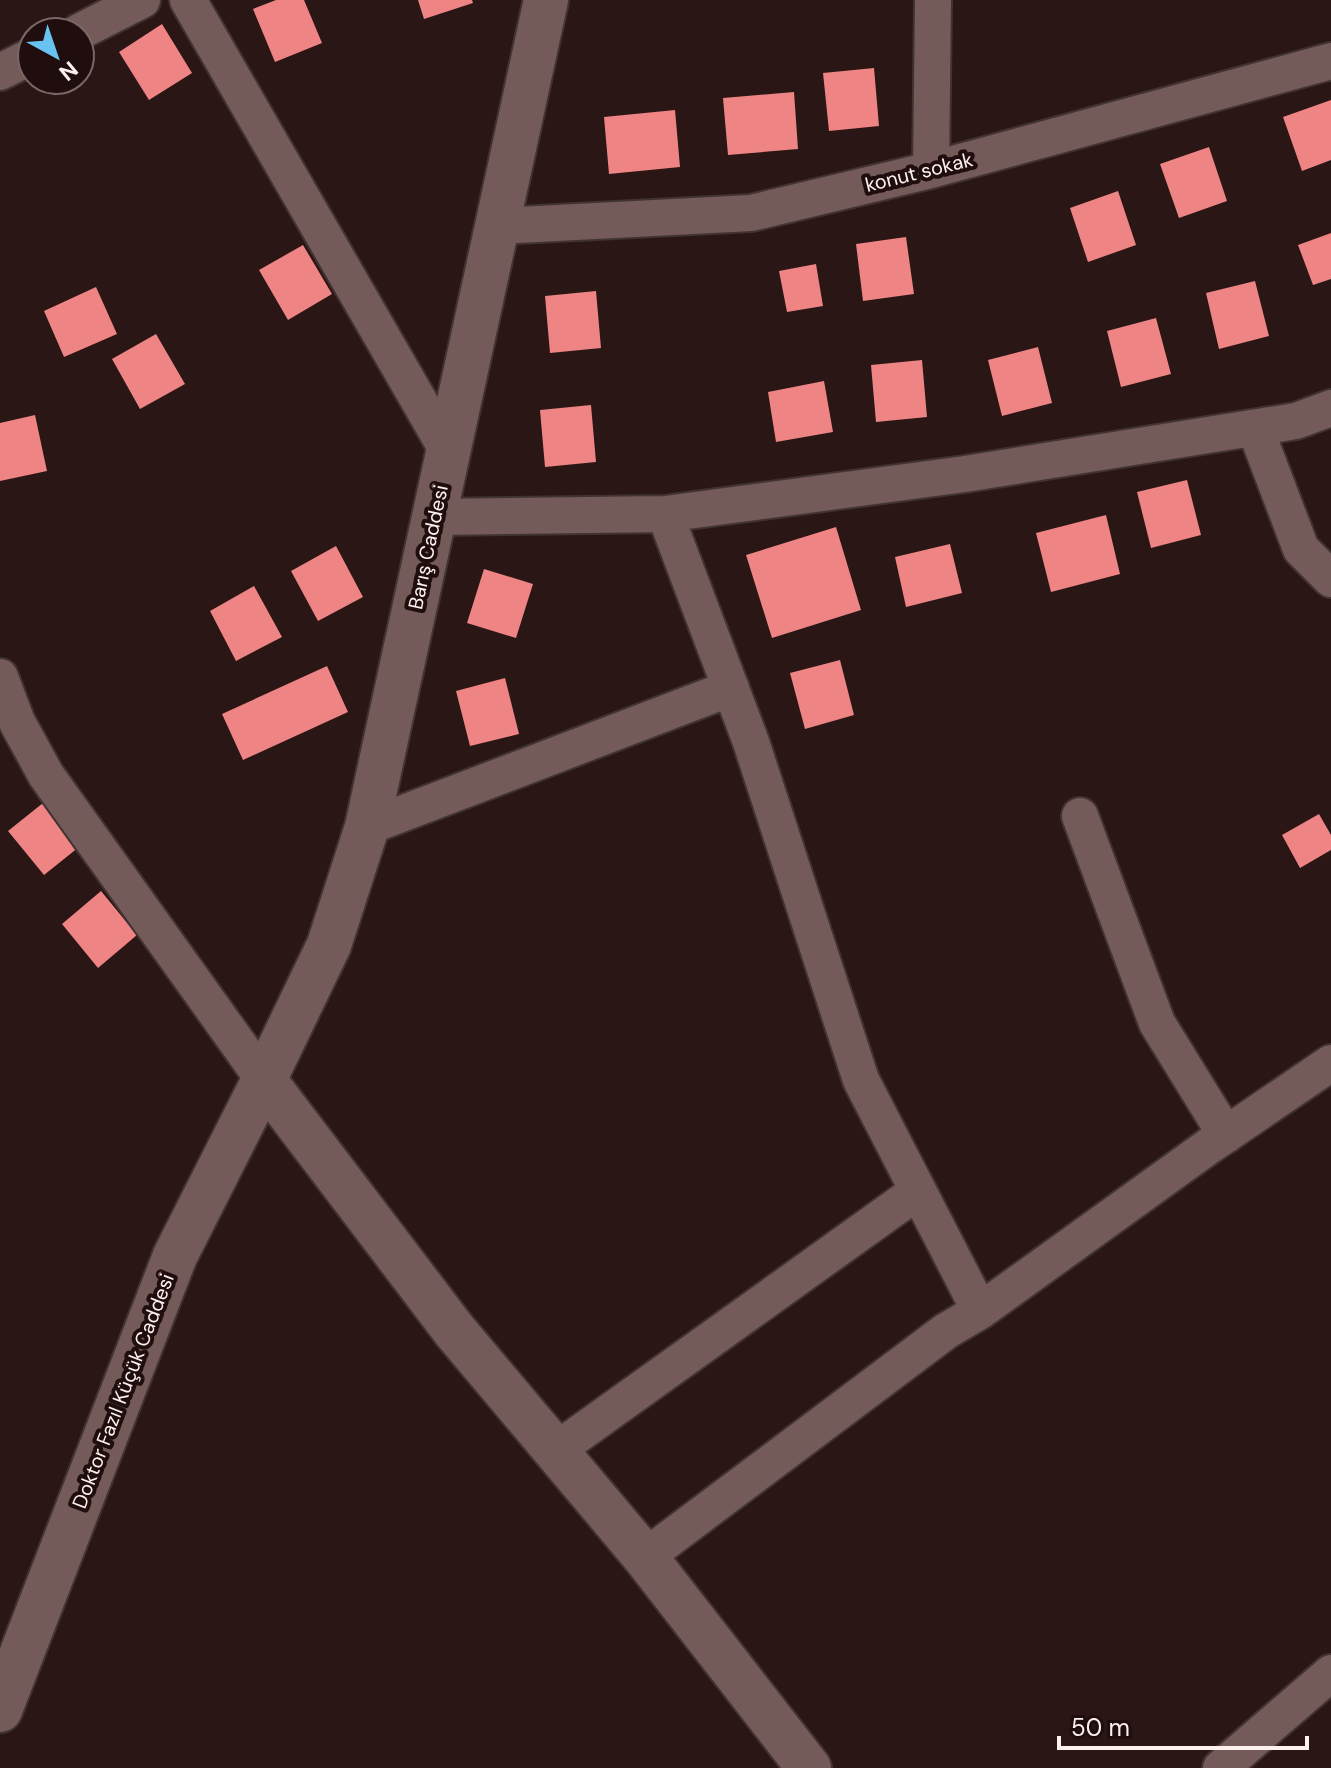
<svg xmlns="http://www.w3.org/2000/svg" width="1331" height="1768" font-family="'DM Sans',sans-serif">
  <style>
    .building { fill: #ee8584 }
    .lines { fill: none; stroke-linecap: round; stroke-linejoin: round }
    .street-casing { stroke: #413332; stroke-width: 40 }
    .secondary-casing { stroke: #413332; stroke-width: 48 }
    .street { stroke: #745a59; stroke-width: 36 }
    .secondary { stroke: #745a59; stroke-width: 44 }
    .labels { text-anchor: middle; stroke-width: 8; stroke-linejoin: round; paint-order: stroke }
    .street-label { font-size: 20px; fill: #fdf1f0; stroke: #200d0d }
  </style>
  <rect width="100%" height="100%" fill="#2a1615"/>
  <path class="building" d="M 276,0 L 304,0 L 322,43 L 275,62 L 253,9 Z
    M 418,0 L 472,0 L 473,3 L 424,19 Z
    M 162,24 L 192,73 L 149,100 L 119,52 Z
    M 874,68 L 879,126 L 829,131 L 823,73 Z
    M 794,92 L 798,149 L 728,155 L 723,98 Z
    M 1331,100 L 1331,160 L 1302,171 L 1283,117 Z
    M 675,110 L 680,167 L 609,174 L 604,117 Z
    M 1209,147 L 1227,201 L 1179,218 L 1160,164 Z
    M 1118,191 L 1136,245 L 1088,262 L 1070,208 Z
    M 1331,233 L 1331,279 L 1313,285 L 1298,245 Z
    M 906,237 L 914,294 L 863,301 L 856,244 Z
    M 303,245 L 332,294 L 288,320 L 259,270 Z
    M 816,264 L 823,306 L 787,312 L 779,271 Z
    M 1255,281 L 1269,336 L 1219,349 L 1206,293 Z
    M 96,287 L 117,334 L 64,357 L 44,311 Z
    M 596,291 L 601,348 L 550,353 L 545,296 Z
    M 1156,318 L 1171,374 L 1121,387 L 1107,331 Z
    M 156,334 L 185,384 L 140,409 L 112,359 Z
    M 1038,347 L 1052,403 L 1002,416 L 988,360 Z
    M 922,360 L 927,417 L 876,422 L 871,365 Z
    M 824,381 L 833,432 L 776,442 L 768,392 Z
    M 591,405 L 596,462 L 545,467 L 540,410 Z
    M 35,415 L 47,471 L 0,481 L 0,423 Z
    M 1187,480 L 1201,535 L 1151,548 L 1137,492 Z
    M 1106,515 L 1120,574 L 1051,592 L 1036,533 Z
    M 836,527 L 861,610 L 772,638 L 746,555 Z
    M 950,544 L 962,593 L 906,607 L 895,557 Z
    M 336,546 L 363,597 L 318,621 L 291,571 Z
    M 484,569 L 533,584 L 516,638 L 467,623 Z
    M 254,586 L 282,637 L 236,661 L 210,611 Z
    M 840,660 L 854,715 L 805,729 L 790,673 Z
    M 327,666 L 348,712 L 243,760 L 222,714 Z
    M 505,678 L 519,734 L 470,746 L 456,691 Z
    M 48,799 L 84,843 L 44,875 L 8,831 Z
    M 1319,814 L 1331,835 L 1331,850 L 1300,868 L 1282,835 Z
    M 101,891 L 137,935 L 98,968 L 62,924 Z"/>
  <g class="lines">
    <defs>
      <path id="street" d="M 188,0 L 449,453
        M 79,32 L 142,0
        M 0,72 L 32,56
        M 931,170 L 933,0
        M 497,226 L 751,213 L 931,170 L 1331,61
        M 1255,428 L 1301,549 L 1331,579
        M 665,514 L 751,742 L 861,1080 L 980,1311
        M 435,517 L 665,514 L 965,474 L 1296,421 L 1331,408
        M 0,677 L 17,722 L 46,775 L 264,1080
        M 1080,816 L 1157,1023 L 1226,1135
        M 367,827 L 731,688
        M 555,1451 L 918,1191
        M 645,1557 L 946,1331 L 980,1311 L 1209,1146 L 1331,1063
        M 1221,1768 L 1331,1673"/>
      <path id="secondary" d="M 264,1080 L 454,1330 L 645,1557 L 809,1768
        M 0,1710 L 175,1256 L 264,1080 L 329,945 L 367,827 L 546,0"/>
    </defs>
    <use href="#street" class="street-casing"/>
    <use href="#secondary" class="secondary-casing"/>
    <use href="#street" class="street"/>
    <use href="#secondary" class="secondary"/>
  </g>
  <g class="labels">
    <g class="street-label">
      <text transform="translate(919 172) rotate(-14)" y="7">konut sokak</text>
      <text transform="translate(428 547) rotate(-78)" y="7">Barış Caddesi</text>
      <text transform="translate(123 1391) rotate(-69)" y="7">Doktor Fazıl Küçük Caddesi</text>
    </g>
  </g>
  <g transform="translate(56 56) rotate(140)"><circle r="38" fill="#200d0d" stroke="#786868" stroke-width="2"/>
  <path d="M0-6L14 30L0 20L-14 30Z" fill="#69c3f1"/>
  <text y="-12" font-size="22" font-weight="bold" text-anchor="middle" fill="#fdf1f0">N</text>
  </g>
  <path d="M1059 1736v12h248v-12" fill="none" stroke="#fdf1f0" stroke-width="4"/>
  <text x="1071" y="1736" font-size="24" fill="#fdf1f0" stroke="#200d0d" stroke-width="6" paint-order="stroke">50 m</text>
</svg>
